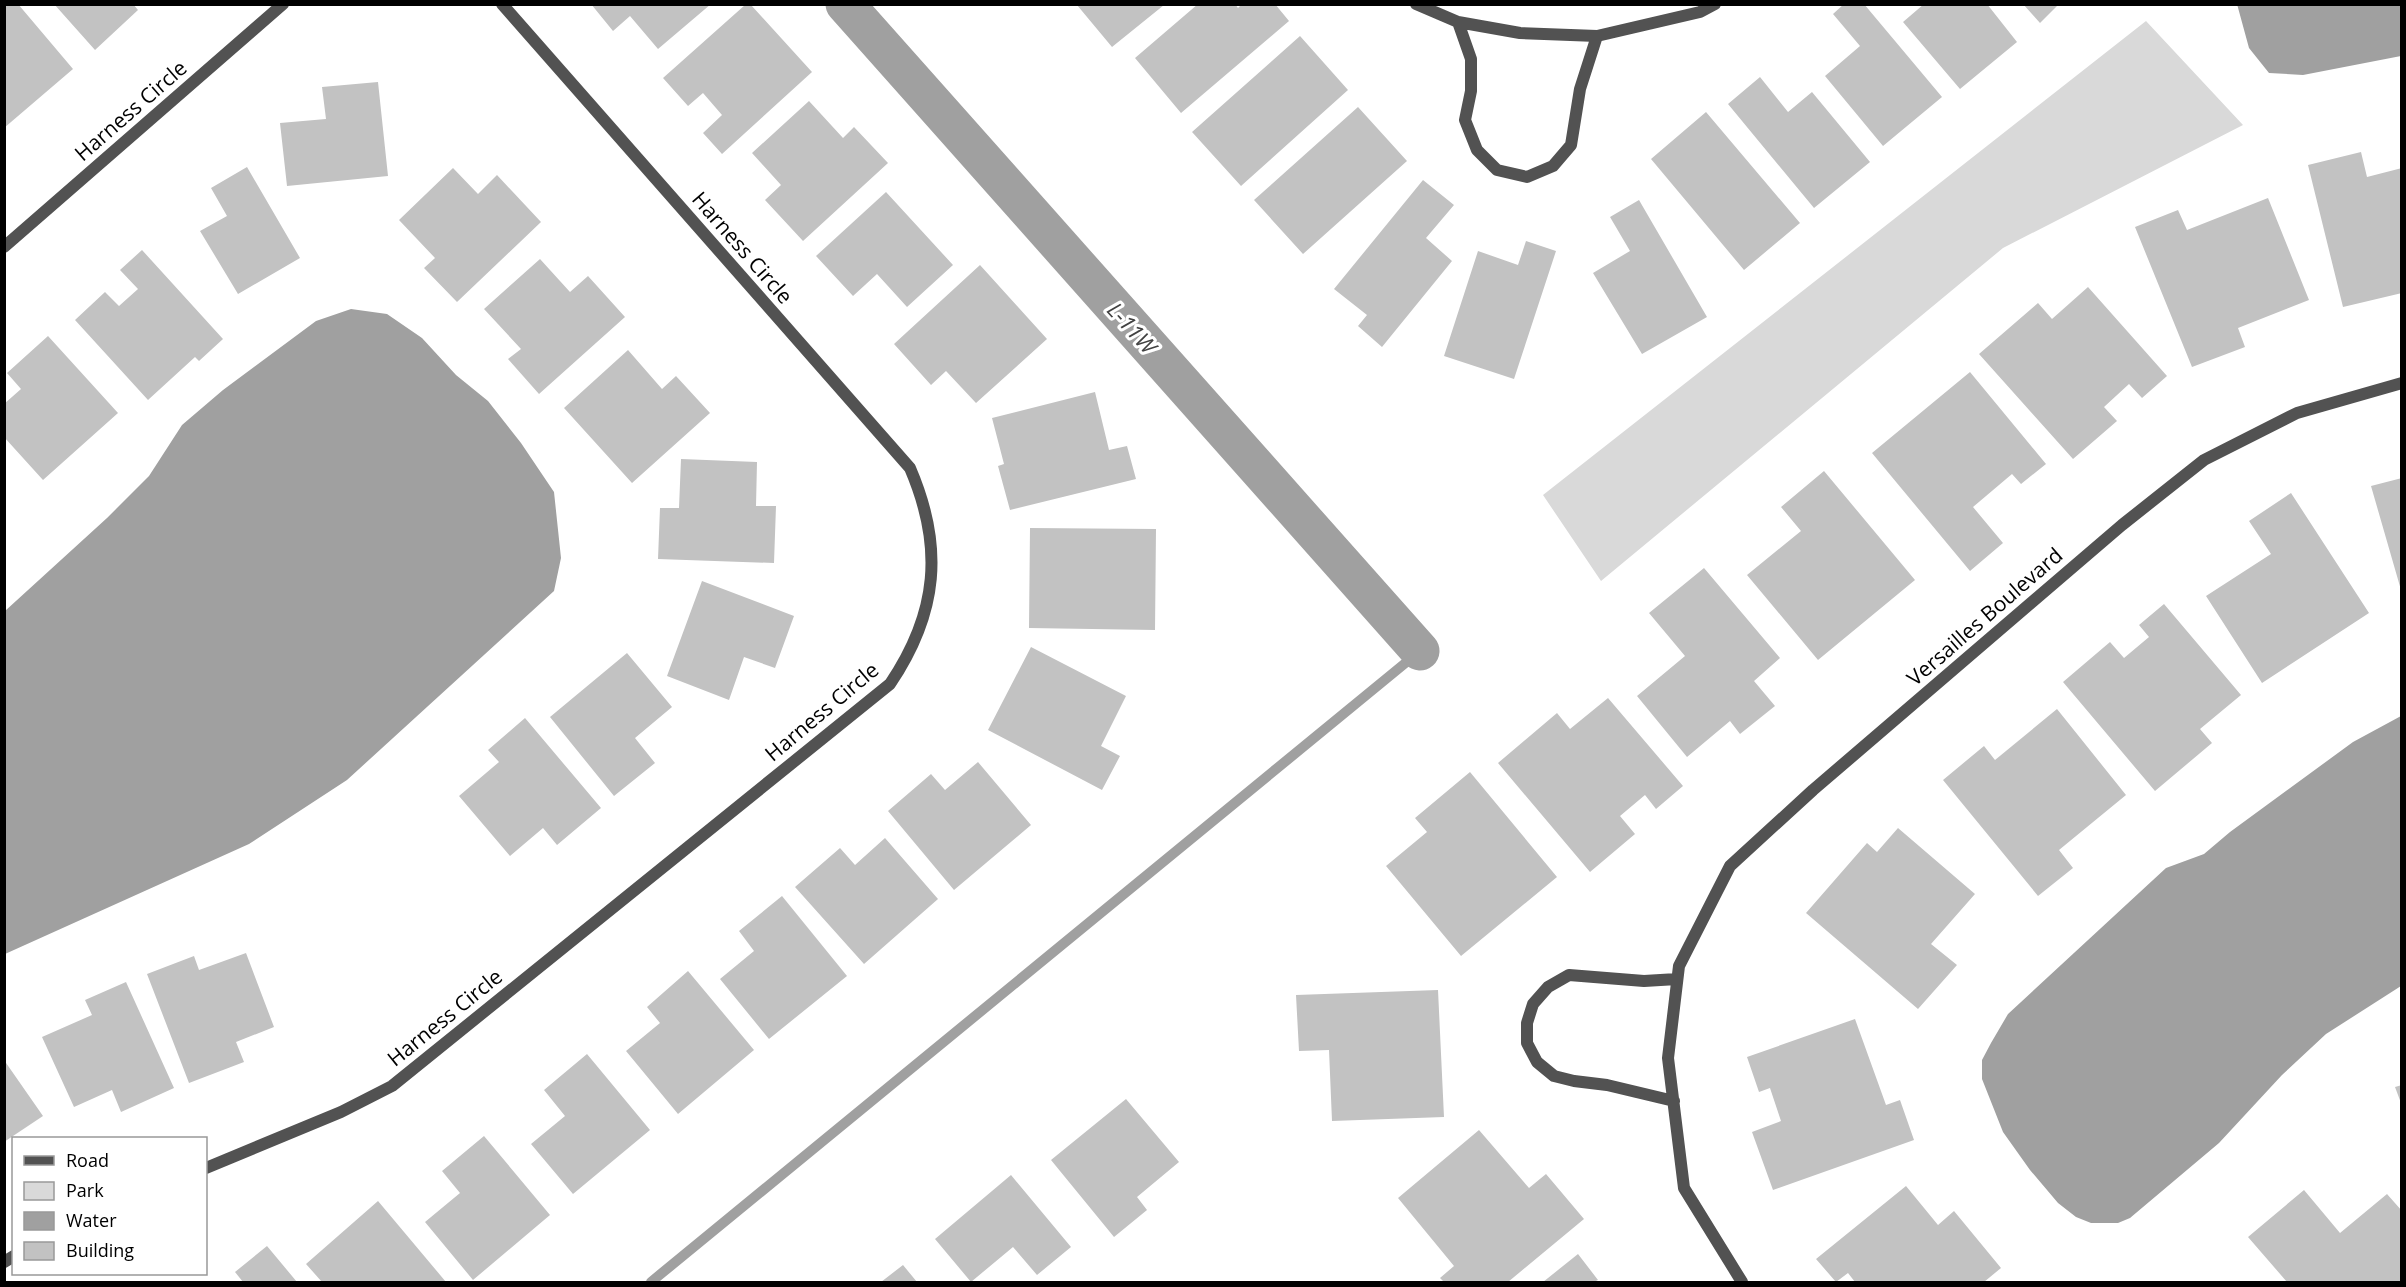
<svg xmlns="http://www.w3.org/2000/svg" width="2406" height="1287" font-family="'Open Sans',sans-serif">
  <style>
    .green { fill: #d9d9d9 }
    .water { fill: #a0a0a0 }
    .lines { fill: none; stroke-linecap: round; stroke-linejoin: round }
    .stream { stroke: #a0a0a0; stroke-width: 10 }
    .canal { stroke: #a0a0a0; stroke-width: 39 }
    .building { fill: #c2c2c2 }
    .street { stroke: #525252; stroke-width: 12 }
    .labels { text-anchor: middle; stroke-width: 6; stroke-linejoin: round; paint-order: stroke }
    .street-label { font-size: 21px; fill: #000; stroke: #fff }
    .water-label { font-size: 22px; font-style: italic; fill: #414141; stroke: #fff }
  </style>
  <rect width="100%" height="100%" fill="#fff"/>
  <path class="green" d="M 2146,21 L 2243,125 L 2003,248 L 1601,581 L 1543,495 Z"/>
  <path class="water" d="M 2237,4 L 2401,5 L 2401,56 L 2303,75 L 2269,73 L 2249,48 Z
    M 351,309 L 387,314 L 422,338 L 456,375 L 488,401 L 521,443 L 554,492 L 561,558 L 554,591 L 347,780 L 249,844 L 5,954 L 5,611 L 107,518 L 149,476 L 182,425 L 223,390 L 316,321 Z
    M 2401,716 L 2401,986 L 2326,1034 L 2282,1075 L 2219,1143 L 2130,1218 L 2118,1223 L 2091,1223 L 2076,1217 L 2058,1203 L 2030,1170 L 2003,1132 L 1982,1079 L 1982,1060 L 1991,1043 L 2008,1014 L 2166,868 L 2204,854 L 2230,832 L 2353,742 Z"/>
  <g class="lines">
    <path class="stream" d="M 651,1282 L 1420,651"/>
    <path class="canal" d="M 845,4 L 1420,651"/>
  </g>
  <path class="building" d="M 4,4 L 18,4 L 73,69 L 4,128 Z
    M 54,4 L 133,4 L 138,10 L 95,50 Z
    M 591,4 L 711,4 L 658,49 L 630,16 L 613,31 Z
    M 1198,4 L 1235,4 L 1238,8 L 1242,4 L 1275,4 L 1289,21 L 1181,113 L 1135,58 Z
    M 1844,4 L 1864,4 L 1942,97 L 1883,146 L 1825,76 L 1860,46 L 1833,14 Z
    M 1924,4 L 1987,4 L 2017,42 L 1960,89 L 1903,22 Z
    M 2023,4 L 2059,4 L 2040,23 Z
    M 745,5 L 751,5 L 812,72 L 722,154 L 703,133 L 722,115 L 703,93 L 688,106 L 663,78 Z
    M 1077,5 L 1164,5 L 1112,47 Z
    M 1300,36 L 1348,90 L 1241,186 L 1192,132 Z
    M 1760,77 L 1788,112 L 1812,92 L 1870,162 L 1814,208 L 1728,104 Z
    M 378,82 L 388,176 L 287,186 L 280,123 L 326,119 L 322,87 Z
    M 809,101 L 843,138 L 854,127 L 888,163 L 803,241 L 765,200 L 781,185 L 752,153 Z
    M 1358,107 L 1407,161 L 1303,254 L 1254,200 Z
    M 1706,112 L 1800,223 L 1744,270 L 1651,159 Z
    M 2361,152 L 2367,177 L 2402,168 L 2402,293 L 2343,307 L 2308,165 Z
    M 247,167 L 300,258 L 238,294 L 200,231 L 227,216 L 211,188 Z
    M 453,168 L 478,194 L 497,175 L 541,222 L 457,302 L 424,268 L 435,258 L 399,220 Z
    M 1423,180 L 1454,205 L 1426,238 L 1452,261 L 1382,347 L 1358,326 L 1367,315 L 1334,289 Z
    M 886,192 L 953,265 L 907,307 L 877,274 L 853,296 L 816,256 Z
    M 2268,198 L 2309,300 L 2238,328 L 2245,347 L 2192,367 L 2135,227 L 2178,210 L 2187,230 Z
    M 1639,200 L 1707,317 L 1642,354 L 1593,273 L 1630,251 L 1610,217 Z
    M 1526,241 L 1556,251 L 1514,379 L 1444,356 L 1478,251 L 1518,265 Z
    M 142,250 L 223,339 L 199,361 L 195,357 L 148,400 L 75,320 L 105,292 L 119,306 L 138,289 L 120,270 Z
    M 540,259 L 570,292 L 588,276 L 625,317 L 539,394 L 508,359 L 521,349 L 484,309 Z
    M 980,265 L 1047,339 L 976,403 L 946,371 L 931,385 L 894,344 Z
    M 2088,287 L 2167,376 L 2142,398 L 2129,384 L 2104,407 L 2117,421 L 2073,459 L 1979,354 L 2038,303 L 2052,319 Z
    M 48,336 L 118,413 L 43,480 L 4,437 L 4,404 L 21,389 L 7,373 Z
    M 628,350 L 662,389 L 676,376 L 710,413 L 632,483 L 564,408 Z
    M 1970,372 L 2046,464 L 2021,484 L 2012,474 L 1973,507 L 2003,543 L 1970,571 L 1872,453 Z
    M 1095,392 L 1109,450 L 1127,446 L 1136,479 L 1010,510 L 998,466 L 1004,464 L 992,418 Z
    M 681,459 L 757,462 L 756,506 L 776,506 L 774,563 L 658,559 L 660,508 L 679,508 Z
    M 1824,471 L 1915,580 L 1818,660 L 1747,575 L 1801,531 L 1781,507 Z
    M 2402,478 L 2402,590 L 2401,590 L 2371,486 Z
    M 2291,493 L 2369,613 L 2262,683 L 2206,596 L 2271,554 L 2249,521 Z
    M 1030,528 L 1156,529 L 1155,630 L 1029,628 Z
    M 1704,568 L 1780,658 L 1754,681 L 1775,706 L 1740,734 L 1730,721 L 1687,757 L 1637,696 L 1685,656 L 1649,613 Z
    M 702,581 L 794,616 L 775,668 L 744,657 L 729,700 L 667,676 Z
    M 2164,604 L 2241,695 L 2200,729 L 2212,743 L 2155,791 L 2063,682 L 2110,642 L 2124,658 L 2149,637 L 2139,625 Z
    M 1031,647 L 1126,696 L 1101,746 L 1120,756 L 1102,790 L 988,730 Z
    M 627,653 L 672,707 L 635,738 L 655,763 L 614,796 L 550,717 Z
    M 1608,698 L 1683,786 L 1656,809 L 1645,795 L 1620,816 L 1635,834 L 1590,872 L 1498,763 L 1557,713 L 1570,729 Z
    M 2057,709 L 2126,795 L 2059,850 L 2073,868 L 2038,896 L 1943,780 L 1984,746 L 1995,760 Z
    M 525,718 L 601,808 L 557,845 L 543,828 L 510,856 L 459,796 L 499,762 L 488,750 Z
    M 978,762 L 1031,825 L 954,890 L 888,811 L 931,774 L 945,790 Z
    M 1470,772 L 1557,877 L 1461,956 L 1386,866 L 1427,832 L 1415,818 Z
    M 1898,828 L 1975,894 L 1931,944 L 1957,965 L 1918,1009 L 1806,913 L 1867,843 L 1877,852 Z
    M 885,838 L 938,899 L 864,964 L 795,887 L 840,848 L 855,865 Z
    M 782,896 L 847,976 L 769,1039 L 720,979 L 754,951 L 739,931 Z
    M 246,953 L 274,1027 L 236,1042 L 244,1062 L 189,1083 L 147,974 L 194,956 L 199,970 Z
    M 688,971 L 754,1050 L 678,1114 L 626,1051 L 660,1023 L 647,1007 Z
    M 126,982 L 174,1088 L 121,1112 L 112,1090 L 74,1107 L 42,1037 L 92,1015 L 85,1000 Z
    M 1438,990 L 1444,1117 L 1332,1121 L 1329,1050 L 1299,1051 L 1296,995 Z
    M 1855,1019 L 1886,1105 L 1900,1100 L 1914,1140 L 1773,1190 L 1752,1132 L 1781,1121 L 1770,1088 L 1759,1092 L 1747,1057 Z
    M 587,1054 L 650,1130 L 573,1194 L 531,1144 L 565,1116 L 544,1090 Z
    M 4,1060 L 43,1116 L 4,1142 Z
    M 2402,1085 L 2402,1103 L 2401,1103 L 2395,1087 Z
    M 1126,1099 L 1179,1162 L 1137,1197 L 1147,1210 L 1114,1237 L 1051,1160 Z
    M 1479,1130 L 1529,1188 L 1546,1174 L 1584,1219 L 1508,1282 L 1444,1282 L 1440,1278 L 1454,1266 L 1398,1198 Z
    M 484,1136 L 550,1215 L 473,1280 L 425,1222 L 460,1193 L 442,1171 Z
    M 1011,1175 L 1071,1247 L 1037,1275 L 1013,1247 L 971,1282 L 935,1239 Z
    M 1906,1186 L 1938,1225 L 1954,1211 L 2001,1268 L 1984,1282 L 1855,1282 L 1848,1273 L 1836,1282 L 1816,1259 Z
    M 2304,1190 L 2340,1233 L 2387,1194 L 2402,1211 L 2402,1282 L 2287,1282 L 2248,1237 Z
    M 378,1201 L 446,1282 L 322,1282 L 306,1264 Z
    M 267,1246 L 297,1282 L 243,1282 L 235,1272 Z
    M 1578,1254 L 1598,1280 L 1594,1282 L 1543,1282 Z
    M 903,1265 L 917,1282 L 881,1282 Z"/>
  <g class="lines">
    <path class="street" d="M 1416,4 L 1458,22 L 1520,33 L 1597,36 L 1700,12 L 1715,4
      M 1458,22 L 1471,59 L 1471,91 L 1465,120 L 1477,150 L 1497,170 L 1527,177 L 1553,166 L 1571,145 L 1580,89 L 1597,36
      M 4,247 L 283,4
      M 1674,1101 L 1607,1085 L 1574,1081 L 1554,1076 L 1537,1062 L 1527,1043 L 1527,1023 L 1533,1004 L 1548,987 L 1569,975 L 1644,981 L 1677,979
      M 206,1168 L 341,1112 L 392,1086 L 890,684 C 938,613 944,547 910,468 L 502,4
      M 4,1262 L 14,1256
      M 1742,1282 L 1684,1188 L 1668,1058 L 1679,966 L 1730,866 L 1813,790 L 2122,525 L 2204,460 L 2297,413 L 2402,383"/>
  </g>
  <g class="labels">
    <g class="street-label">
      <text transform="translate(131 111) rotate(-41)" y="7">Harness Circle</text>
      <text transform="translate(742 248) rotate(49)" y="7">Harness Circle</text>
      <text transform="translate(1985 617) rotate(-41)" y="7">Versailles Boulevard</text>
      <text transform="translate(822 712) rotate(-40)" y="7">Harness Circle</text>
      <text transform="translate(445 1018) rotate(-39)" y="7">Harness Circle</text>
    </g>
    <g class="water-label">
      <text transform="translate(1132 328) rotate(48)" y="8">L-11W</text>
    </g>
  </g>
  <rect width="2406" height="1287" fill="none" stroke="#000000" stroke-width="12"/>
  <rect x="12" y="1137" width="195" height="138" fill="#ffffff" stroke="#999999" stroke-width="1.5"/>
  <rect x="24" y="1156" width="30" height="9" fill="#525252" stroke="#999999" stroke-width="1.5"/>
  <text x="66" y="1167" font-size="18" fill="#000000">Road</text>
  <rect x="24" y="1182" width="30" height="18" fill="#d9d9d9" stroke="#999999" stroke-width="1.5"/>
  <text x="66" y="1197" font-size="18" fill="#000000">Park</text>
  <rect x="24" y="1212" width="30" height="18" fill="#a0a0a0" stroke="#999999" stroke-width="1.5"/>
  <text x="66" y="1227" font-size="18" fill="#000000">Water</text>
  <rect x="24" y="1242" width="30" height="18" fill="#c2c2c2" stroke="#999999" stroke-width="1.5"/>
  <text x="66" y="1257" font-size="18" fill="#000000">Building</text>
</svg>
